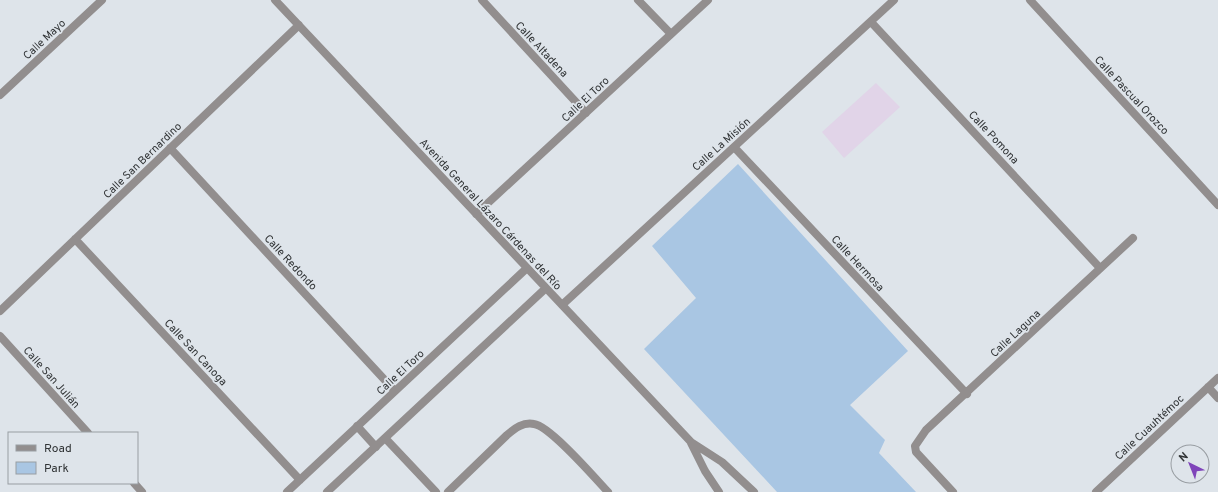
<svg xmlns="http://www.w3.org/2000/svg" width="1218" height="492" font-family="Overpass,sans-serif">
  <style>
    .education { fill: #e1d4e8 }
    .green { fill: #a9c6e3 }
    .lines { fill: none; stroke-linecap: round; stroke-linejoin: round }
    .minor { stroke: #928e8e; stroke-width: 8 }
    .labels { text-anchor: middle; stroke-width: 3.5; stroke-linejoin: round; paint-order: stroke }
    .street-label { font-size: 11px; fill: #303335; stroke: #dee4ea }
  </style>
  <rect width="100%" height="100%" fill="#dee4ea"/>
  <path class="education" d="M 876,83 L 900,107 L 844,158 L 822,132 Z"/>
  <path class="green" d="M 738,164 L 908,351 L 850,405 L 885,440 L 879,453 L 916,492 L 777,492 L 644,349 L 696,298 L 652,246 Z"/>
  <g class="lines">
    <path class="minor" d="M 275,0 L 691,442 L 722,462 L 754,492
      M 482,0 L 586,113
      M 638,0 L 671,34
      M 1030,0 L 1218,205
      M 871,22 L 1100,268
      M 0,95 L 102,0
      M 734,147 L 967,394
      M 170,148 L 395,391
      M 476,214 L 708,0
      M 75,239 L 300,480
      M 562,305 L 894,0
      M 0,311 L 299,25
      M 0,336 L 88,433
      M 1208,387 L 1218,398
      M 357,426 L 376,447
      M 385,438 L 436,492
      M 691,443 L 705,471 L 719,492
      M 134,483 L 142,492
      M 287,492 L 527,268
      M 327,492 L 546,288
      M 448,492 L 507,435 C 515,428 523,422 534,424 C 550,426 595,478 608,492
      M 953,492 L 916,452 L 915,446 L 926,430 L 1133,238
      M 1096,492 L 1218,378"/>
  </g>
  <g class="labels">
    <g class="street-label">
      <text transform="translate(44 39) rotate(-43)" y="4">Calle Mayo</text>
      <text transform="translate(542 49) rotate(47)" y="4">Calle Altadena</text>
      <text transform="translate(1132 95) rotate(47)" y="4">Calle Pascual Orozco</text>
      <text transform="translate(585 99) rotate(-43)" y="4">Calle El Toro</text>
      <text transform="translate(994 137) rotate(47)" y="4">Calle Pomona</text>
      <text transform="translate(721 144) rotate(-42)" y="4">Calle La Misión</text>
      <text transform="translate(142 160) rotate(-44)" y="4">Calle San Bernardino</text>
      <text transform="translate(491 214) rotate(47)" y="4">Avenida General Lázaro Cárdenas del Río</text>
      <text transform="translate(291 262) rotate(47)" y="4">Calle Redondo</text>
      <text transform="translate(858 263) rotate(47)" y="4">Calle Hermosa</text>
      <text transform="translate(1015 333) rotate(-43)" y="4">Calle Laguna</text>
      <text transform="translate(196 352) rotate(47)" y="4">Calle San Canoga</text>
      <text transform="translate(400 372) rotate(-43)" y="4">Calle El Toro</text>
      <text transform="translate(52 377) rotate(48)" y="4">Calle San Julián</text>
      <text transform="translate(1149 427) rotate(-43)" y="4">Calle Cuauhtémoc</text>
    </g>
  </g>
  <rect x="8" y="432" width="130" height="52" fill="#dee4ea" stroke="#989da2"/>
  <rect x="16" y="445" width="20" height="6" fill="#928e8e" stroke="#989da2"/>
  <text x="44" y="452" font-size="12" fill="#303335">Road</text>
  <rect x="16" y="462" width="20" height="12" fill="#a9c6e3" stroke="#989da2"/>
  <text x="44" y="472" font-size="12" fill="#303335">Park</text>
  <g transform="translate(1190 464) rotate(317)"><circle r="19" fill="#dee4ea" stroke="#989da2"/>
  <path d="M0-3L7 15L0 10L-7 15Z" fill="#7f44ba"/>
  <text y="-6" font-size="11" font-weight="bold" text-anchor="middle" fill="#303335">N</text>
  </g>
</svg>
